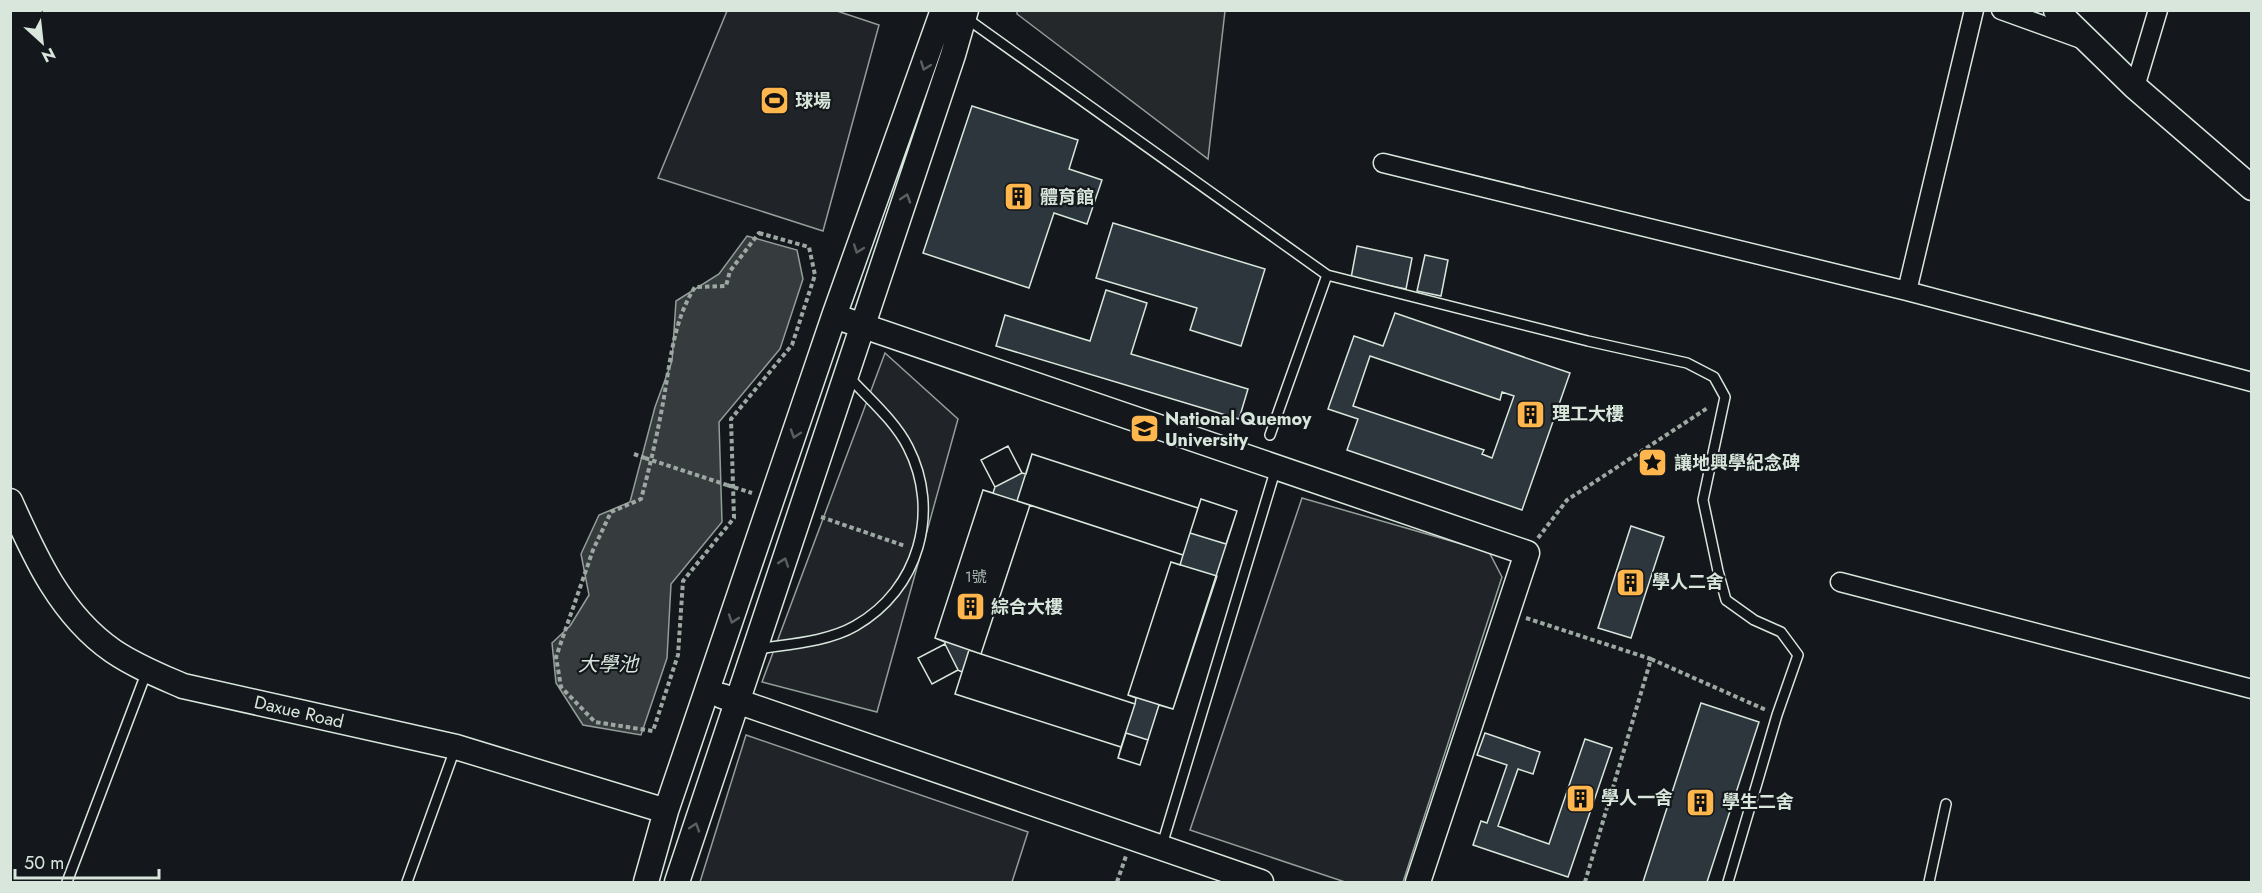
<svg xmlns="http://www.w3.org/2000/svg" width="2262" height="893" font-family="Jost,'Noto Sans TC',sans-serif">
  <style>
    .green { fill: #202428; stroke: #939e99; stroke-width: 1.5 }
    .parking { fill: #24282b; stroke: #939e99; stroke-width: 1.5 }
    .water { fill: #363b3e; stroke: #939e99; stroke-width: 1.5 }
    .building { fill: #2c363c; stroke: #d8e6dc; stroke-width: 1.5; fill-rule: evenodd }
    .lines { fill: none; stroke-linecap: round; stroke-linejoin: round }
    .lane-casing { stroke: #d8e6dc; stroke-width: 12 }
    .street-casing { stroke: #d8e6dc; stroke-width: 21 }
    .secondary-casing { stroke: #d8e6dc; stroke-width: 27 }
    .path { stroke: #9da8a2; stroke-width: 4; stroke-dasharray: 4.5 3; stroke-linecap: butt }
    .lane { stroke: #14181c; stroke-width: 9 }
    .street { stroke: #14181c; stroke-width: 18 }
    .secondary { stroke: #14181c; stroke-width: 24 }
    .path-bridge { stroke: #9da8a2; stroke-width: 4; stroke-dasharray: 4.5 3; stroke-linecap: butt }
    .oneway { stroke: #59605f }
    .labels { text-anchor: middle; stroke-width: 4.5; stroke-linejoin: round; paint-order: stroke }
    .number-label { font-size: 15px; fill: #adbab4 }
    .poi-label { font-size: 18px; font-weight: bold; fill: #d8e6dc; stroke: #14181c; text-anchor: start }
    .street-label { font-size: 18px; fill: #d8e6dc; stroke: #14181c }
    .water-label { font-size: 20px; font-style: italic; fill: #d8e6dc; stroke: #14181c }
  </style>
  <rect width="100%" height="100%" fill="#14181c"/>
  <path class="green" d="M 727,11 L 837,11 L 879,25 L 823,231 L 658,178 Z
    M 885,353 L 958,419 L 877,712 L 762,682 Z
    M 1302,498 L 1489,552 L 1502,577 L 1403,882 L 1345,882 L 1190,830 Z
    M 746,735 L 1028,832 L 1012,882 L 700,882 Z"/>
  <path class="parking" d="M 1017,11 L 1225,11 L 1208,159 L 1017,14 Z"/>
  <path class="water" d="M 747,236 L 797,250 L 803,279 L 780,349 L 719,422 L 722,522 L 671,584 L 667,658 L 641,735 L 583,725 L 556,683 L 552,643 L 570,626 L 589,595 L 581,554 L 599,515 L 630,502 L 655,407 L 672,361 L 676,301 L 719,274 Z"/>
  <path class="building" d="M 972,106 L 1078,140 L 1069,169 L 1102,180 L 1087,224 L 1054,213 L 1029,288 L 923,253 Z
    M 1113,223 L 1265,269 L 1241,346 L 1190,330 L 1197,308 L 1096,278 Z
    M 1357,246 L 1412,258 L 1406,289 L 1351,278 Z
    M 1425,255 L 1448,260 L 1441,296 L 1417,291 Z
    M 1106,290 L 1147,303 L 1131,354 L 1248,389 L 1239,419 L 996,346 L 1005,315 L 1090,341 Z
    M 1395,313 L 1570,373 L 1522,510 L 1347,450 L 1358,419 L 1328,409 L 1354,336 L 1383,346 ZM 1370,356 L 1500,400 L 1502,392 L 1514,396 L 1492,458 L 1482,454 L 1484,450 L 1353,406 Z
    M 1008,446 L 1022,473 L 1026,474 L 1032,454 L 1198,508 L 1201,499 L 1237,511 L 1173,709 L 1159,705 L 1140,765 L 1118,758 L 1121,747 L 955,694 L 962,672 L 958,670 L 932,684 L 918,658 L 945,644 L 945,642 L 935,638 L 983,490 L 993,493 L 995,487 L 981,460 ZM 1030,505 L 1183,555 L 1180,565 L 1171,562 L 1128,695 L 1136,698 L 1135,704 L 981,654 Z
    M 1008,446 L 1022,473 L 995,487 L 981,460 Z
    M 1032,454 L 1198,508 L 1183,555 L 1017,501 Z
    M 983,490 L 1030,505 L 981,654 L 935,638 Z
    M 1201,499 L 1237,511 L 1226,544 L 1190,533 Z
    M 1631,526 L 1664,537 L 1631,638 L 1598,628 Z
    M 1171,562 L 1217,576 L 1173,709 L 1128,695 Z
    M 945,644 L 958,670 L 932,684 L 918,658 Z
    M 969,650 L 1135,704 L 1121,747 L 955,694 Z
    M 1701,703 L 1759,722 L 1707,882 L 1643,882 Z
    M 1126,733 L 1148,740 L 1140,765 L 1118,758 Z
    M 1485,733 L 1540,752 L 1533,774 L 1518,769 L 1498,826 L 1549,844 L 1585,739 L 1612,748 L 1568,877 L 1473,845 L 1481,821 L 1487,823 L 1507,765 L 1477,755 Z"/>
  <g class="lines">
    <defs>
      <path id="lane" d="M 966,18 L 1327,275 L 1270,435
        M 1327,275 L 1588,341 L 1687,363 L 1714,377 L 1725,397 L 1703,500 L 1718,571 L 1726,600 L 1754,620 L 1781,632 L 1798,655 L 1777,715 L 1728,882
        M 757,649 C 789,644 827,642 855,626 C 919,590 941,511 908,447 C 895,421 868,398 849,377
        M 1162,845 L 1276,468
        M 67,882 L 147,671
        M 407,882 L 455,749
        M 1929,882 L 1946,804"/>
      <path id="street" d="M 2001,10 L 2084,40
        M 2135,87 L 2158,10
        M 1383,163 L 1907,291 L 2252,382
        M 1907,291 L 1974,10
        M 1840,582 L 2252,689"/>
      <path id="secondary" d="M 2056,10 L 2135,87 L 2252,188
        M 834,316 L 1527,553 L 1418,882
        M 10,501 C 35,557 61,615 113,651 C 135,666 160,676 183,686 L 456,747 L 666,811
        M 722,696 L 1261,882
        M 646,882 L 666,811 L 834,316 L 943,10
        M 677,882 L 953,55 L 966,10"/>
    </defs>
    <use href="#lane" class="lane-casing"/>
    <use href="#street" class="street-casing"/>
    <use href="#secondary" class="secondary-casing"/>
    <path class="path" d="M 759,233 L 809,247 L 815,275 L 792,345 L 731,419 L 734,518 L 683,581 L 678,655 L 653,731 L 595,722 L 561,687 L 556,657 L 593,550 L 611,512 L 641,499 C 650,467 657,435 663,403 C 670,364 673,321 695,287 L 726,286 L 730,271 Z
      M 634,454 L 645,458
      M 727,485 L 752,493
      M 821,517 L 905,546
      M 1538,538 L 1567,500 L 1709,407
      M 1526,618 L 1651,659 L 1585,882
      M 1651,659 L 1766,710
      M 1117,882 L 1126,856"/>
    <use href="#lane" class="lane"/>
    <use href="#street" class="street"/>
    <use href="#secondary" class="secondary"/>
    <path class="path-bridge" d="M 645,458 L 727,485"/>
  </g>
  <defs><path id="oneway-chevron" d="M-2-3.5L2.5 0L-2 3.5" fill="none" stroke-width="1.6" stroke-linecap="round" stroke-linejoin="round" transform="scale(1.5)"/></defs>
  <g class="oneway">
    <use href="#oneway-chevron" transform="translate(925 66) rotate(110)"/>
    <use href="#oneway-chevron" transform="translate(906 198) rotate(-72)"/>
    <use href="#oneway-chevron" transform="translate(858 249) rotate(110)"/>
    <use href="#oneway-chevron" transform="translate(795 434) rotate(108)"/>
    <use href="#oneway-chevron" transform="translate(784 562) rotate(-71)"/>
    <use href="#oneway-chevron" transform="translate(733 619) rotate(109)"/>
    <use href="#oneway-chevron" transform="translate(695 827) rotate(-72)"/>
  </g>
  <defs>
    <symbol id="stadium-square" viewBox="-11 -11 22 22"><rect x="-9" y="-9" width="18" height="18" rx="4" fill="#ffb74d" stroke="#14181c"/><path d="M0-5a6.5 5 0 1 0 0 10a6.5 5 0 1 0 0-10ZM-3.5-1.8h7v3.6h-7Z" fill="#111"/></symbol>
    <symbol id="building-square" viewBox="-11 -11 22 22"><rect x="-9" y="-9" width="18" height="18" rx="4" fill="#ffb74d" stroke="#14181c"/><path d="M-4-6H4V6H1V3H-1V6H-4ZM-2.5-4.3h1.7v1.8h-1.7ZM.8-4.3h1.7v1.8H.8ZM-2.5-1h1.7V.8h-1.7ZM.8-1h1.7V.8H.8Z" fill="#111"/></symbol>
    <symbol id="university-square" viewBox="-11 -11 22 22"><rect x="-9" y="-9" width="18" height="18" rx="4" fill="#ffb74d" stroke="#14181c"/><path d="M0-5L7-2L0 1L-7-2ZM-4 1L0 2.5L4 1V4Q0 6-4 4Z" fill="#111"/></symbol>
    <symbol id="sight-square" viewBox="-11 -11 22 22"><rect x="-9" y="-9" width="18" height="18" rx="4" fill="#ffb74d" stroke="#14181c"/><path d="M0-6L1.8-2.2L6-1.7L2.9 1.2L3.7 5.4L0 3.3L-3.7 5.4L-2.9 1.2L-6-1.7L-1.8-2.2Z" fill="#111"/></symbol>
  </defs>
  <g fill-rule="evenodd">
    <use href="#stadium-square" x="758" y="84" width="33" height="33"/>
    <use href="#building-square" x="1002" y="180" width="33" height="33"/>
    <use href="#building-square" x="1514" y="398" width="33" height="33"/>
    <use href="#university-square" x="1128" y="412" width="33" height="33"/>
    <use href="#sight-square" x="1636" y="446" width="33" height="33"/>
    <use href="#building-square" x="1614" y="566" width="33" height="33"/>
    <use href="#building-square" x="954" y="590" width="33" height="33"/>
    <use href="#building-square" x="1564" y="782" width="33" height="33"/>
    <use href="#building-square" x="1684" y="786" width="33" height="33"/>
  </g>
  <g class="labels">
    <g class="number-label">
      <text x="976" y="582">1號</text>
    </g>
    <g class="poi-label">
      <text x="795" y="107">球場</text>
      <text x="1040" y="203">體育館</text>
      <text x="1552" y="420">理工大樓</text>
      <text x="1165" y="425">National Quemoy<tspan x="1165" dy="21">University</tspan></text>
      <text x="1674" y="469">讓地興學紀念碑</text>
      <text x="1652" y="588">學人二舍</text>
      <text x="991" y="613">綜合大樓</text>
      <text x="1601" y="804">學人一舍</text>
      <text x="1722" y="808">學生二舍</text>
    </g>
    <g class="street-label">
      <text transform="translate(299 712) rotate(13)" y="6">Daxue Road</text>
    </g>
    <g class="water-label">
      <text x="608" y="671">大學池</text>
    </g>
  </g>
  <rect width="2262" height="893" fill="none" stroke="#d8e6dc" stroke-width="24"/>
  <g transform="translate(42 42) rotate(153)" stroke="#14181c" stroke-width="4.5" paint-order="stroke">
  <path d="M0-4.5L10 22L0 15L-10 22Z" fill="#d8e6dc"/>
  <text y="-9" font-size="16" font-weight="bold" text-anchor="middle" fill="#d8e6dc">N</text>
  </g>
  <path d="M15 869v9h144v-9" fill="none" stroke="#d8e6dc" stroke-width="3"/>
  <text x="24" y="869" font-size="18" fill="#d8e6dc" stroke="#14181c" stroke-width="4.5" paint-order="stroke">50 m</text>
</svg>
